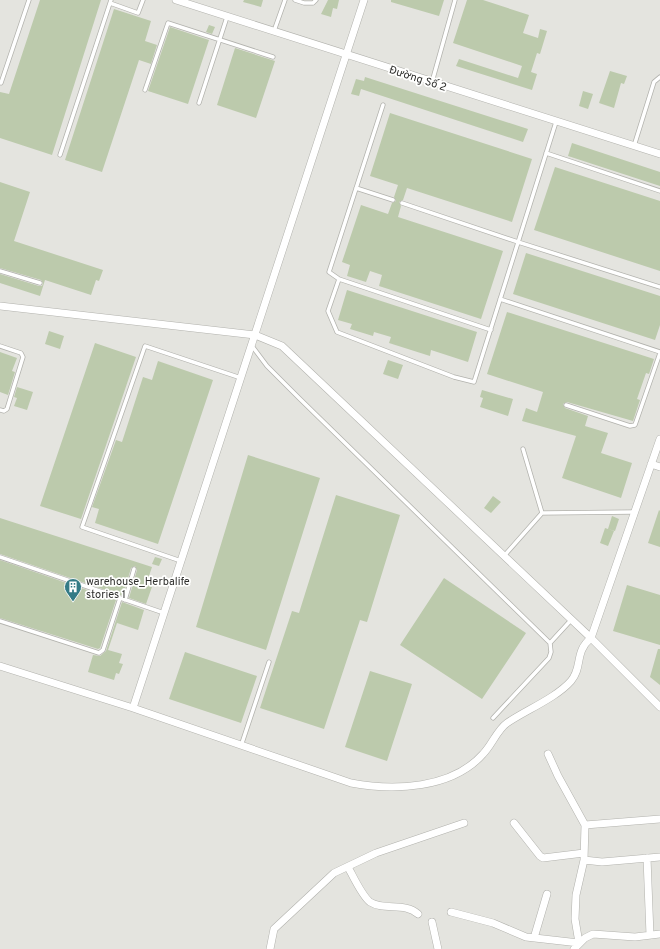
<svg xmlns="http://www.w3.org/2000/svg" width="660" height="949" font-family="Overpass,sans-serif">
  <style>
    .building { fill: #bccaac }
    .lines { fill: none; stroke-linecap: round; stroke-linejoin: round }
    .service-casing { stroke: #b2b2ad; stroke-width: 5 }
    .minor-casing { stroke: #b2b2ad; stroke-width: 8 }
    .service { stroke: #fff; stroke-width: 3.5 }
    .minor { stroke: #fff; stroke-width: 7 }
    .labels { text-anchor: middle; stroke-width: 3.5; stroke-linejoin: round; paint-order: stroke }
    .street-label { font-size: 11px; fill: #2f2f2d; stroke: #fffffe }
    .poi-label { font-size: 11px; fill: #2f2f2d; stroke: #fffffe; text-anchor: start }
  </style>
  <rect width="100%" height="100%" fill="#e4e4df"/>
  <path class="building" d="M 40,0 L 101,0 L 52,155 L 0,138 L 0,92 L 9,94 Z
    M 244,0 L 263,0 L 261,7 L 243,2 Z
    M 328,0 L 339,0 L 337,9 L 333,8 L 331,17 L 321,14 Z
    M 391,0 L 444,0 L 439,16 L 391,2 Z
    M 467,0 L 483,0 L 529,15 L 523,33 L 538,38 L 540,29 L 547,31 L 540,54 L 537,53 L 531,72 L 537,74 L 532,90 L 456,66 L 459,59 L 518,78 L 522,66 L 453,43 Z
    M 114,9 L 151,21 L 145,41 L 157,45 L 151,64 L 139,60 L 102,172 L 65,160 Z
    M 209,25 L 215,27 L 212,34 L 206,32 Z
    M 170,27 L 209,40 L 188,104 L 148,91 Z
    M 235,48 L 275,61 L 256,118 L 217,105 Z
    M 610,71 L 627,76 L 624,84 L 621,83 L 614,108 L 599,103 Z
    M 365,77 L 528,129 L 523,142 L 361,89 L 359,96 L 351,94 L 356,79 L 364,81 Z
    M 583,91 L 593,94 L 588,109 L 579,106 Z
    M 390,113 L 532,159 L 512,222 L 407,188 L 403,200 L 399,202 L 401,206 L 398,217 L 503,251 L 481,319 L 379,286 L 382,275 L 370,271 L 366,282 L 347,276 L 350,265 L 342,262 L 361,205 L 388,214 L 392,203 L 396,201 L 394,197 L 398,185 L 370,176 Z
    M 572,143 L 660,172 L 660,186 L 568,156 Z
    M 555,167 L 660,201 L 660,271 L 534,230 Z
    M 0,182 L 30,192 L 14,241 L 103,270 L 99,281 L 96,280 L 91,295 L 45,280 L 40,296 L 0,283 L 0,274 L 39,286 L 42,286 L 43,283 L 41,280 L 0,268 Z
    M 526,253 L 660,296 L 660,325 L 655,340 L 513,294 Z
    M 347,290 L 477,332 L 468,362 L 431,350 L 430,356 L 389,343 L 391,337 L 374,332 L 373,336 L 350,329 L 352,324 L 338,320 Z
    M 507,312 L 654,359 L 649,374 L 646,373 L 637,399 L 640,400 L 633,421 L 567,402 L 563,404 L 565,408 L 588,416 L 585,426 L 608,433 L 601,453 L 632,463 L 621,498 L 562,478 L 576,436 L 522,421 L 526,408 L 537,412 L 543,392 L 487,374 Z
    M 49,331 L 64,336 L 60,349 L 45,344 Z
    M 95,343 L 136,357 L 81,519 L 40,506 Z
    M 0,352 L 17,358 L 12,371 L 15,372 L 8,395 L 0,392 Z
    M 388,360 L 403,365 L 398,379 L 383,374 Z
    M 158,361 L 213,380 L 158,544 L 95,523 L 99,509 L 92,507 L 116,440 L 122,442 L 143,377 L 152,380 Z
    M 17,387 L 33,392 L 27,410 L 14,406 L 17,398 L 14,397 Z
    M 482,390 L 513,399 L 508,416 L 480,407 L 483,398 L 480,397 Z
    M 248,455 L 320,478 L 266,650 L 196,627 Z
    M 336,495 L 400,515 L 367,622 L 360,620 L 324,729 L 260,708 L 292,611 L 299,613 Z
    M 493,496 L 501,502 L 491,513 L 484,508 Z
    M 659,510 L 660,511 L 660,547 L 648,543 Z
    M 612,516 L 619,519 L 615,531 L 608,529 Z
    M 0,518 L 152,567 L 148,579 L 154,581 L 146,604 L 129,598 L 137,570 L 135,566 L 131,568 L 123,596 L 0,554 Z
    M 605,528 L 614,531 L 608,546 L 600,543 Z
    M 155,557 L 162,559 L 159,566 L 152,564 Z
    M 0,560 L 116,600 L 100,648 L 98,649 L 0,618 Z
    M 444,578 L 526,633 L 482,699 L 400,645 Z
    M 627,585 L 660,595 L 660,645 L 613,631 Z
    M 122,602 L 144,610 L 138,630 L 117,623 L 108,650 L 122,654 L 119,663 L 123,664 L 119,674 L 116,673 L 114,680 L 88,672 L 93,655 L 100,656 L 106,651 Z
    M 658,649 L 660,649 L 660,685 L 650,677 Z
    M 185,652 L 257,676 L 241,723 L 169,699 Z
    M 370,671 L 412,684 L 387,761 L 345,747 Z"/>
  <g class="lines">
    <defs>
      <path id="service" d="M 295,0 L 304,3 L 313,3 L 316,0
        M 110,3 L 138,13 L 143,0
        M 274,31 L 285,0
        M 432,82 L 455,0
        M 1,83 L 29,0
        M 145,90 L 168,23 L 273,57
        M 199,103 L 227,17
        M 383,105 L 329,272 L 339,279 L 328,311 L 337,332 L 454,377 L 474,382 L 556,122
        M 634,146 L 654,82 L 660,77
        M 546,153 L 660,191
        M 60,155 L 111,0
        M 356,188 L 393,200
        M 402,203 L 518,242 L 660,287
        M 0,271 L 40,283
        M 339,279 L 491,330
        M 500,299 L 660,352
        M 0,346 L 21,353 L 23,357 L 7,409 L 4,411 L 0,410
        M 252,346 L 267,366 L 299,398 L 550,643
        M 566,405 L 630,426 L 635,425 L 660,353
        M 542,513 L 634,512
        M 504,556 L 542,513 L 523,449
        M 0,557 L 164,613
        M 181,561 L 82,527 L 145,346 L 241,378
        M 125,600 L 134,569
        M 0,621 L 99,653 L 103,650 L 120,598
        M 493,718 L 549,658 L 551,652 L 550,643 L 572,619
        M 241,746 L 269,662"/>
      <path id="minor" d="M 176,0 L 660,154
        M 0,306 L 255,335 L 282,346 L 591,638 L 660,707
        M 651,464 L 660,467
        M 0,666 L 133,708 L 351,783 C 394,791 452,789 483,754 C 492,745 497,730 507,723 C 526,710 556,698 571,681 C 583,667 574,652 591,638 L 660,439
        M 133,708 L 364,0
        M 514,823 L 540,856 L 543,858 L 584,853
        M 585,825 L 660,819
        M 647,858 L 650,935
        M 584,860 L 602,862 L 660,857
        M 348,867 C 353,876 362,896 370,902 C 384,911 405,902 418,914
        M 451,912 L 493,923 L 526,937 L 579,943 L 575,919 L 576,895 L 584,860 L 585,825 L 558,776 L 548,754
        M 432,922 L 438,949
        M 534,938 L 547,894
        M 270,949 L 274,929 L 334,873 L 376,853 L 464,823
        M 574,949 L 585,938 L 593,934 L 635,937 L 660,934"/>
    </defs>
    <use href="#service" class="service-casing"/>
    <use href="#minor" class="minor-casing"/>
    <use href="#service" class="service"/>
    <use href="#minor" class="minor"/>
  </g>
  <defs>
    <symbol id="building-pin" viewBox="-11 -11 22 30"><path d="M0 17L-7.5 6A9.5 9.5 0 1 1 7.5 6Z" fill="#347b86" stroke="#fffffe"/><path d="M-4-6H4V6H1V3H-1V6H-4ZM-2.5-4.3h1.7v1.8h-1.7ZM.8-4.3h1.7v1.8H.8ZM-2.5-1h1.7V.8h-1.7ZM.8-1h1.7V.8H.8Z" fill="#fff"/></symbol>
  </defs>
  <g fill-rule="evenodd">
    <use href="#building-pin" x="63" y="577" width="20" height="27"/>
  </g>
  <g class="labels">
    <g class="street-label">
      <text transform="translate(418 78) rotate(18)" y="4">Đường Số 2</text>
    </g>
    <g class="poi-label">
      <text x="86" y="585">warehouse_Herbalife<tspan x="86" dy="13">stories 1</tspan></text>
    </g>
  </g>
</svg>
